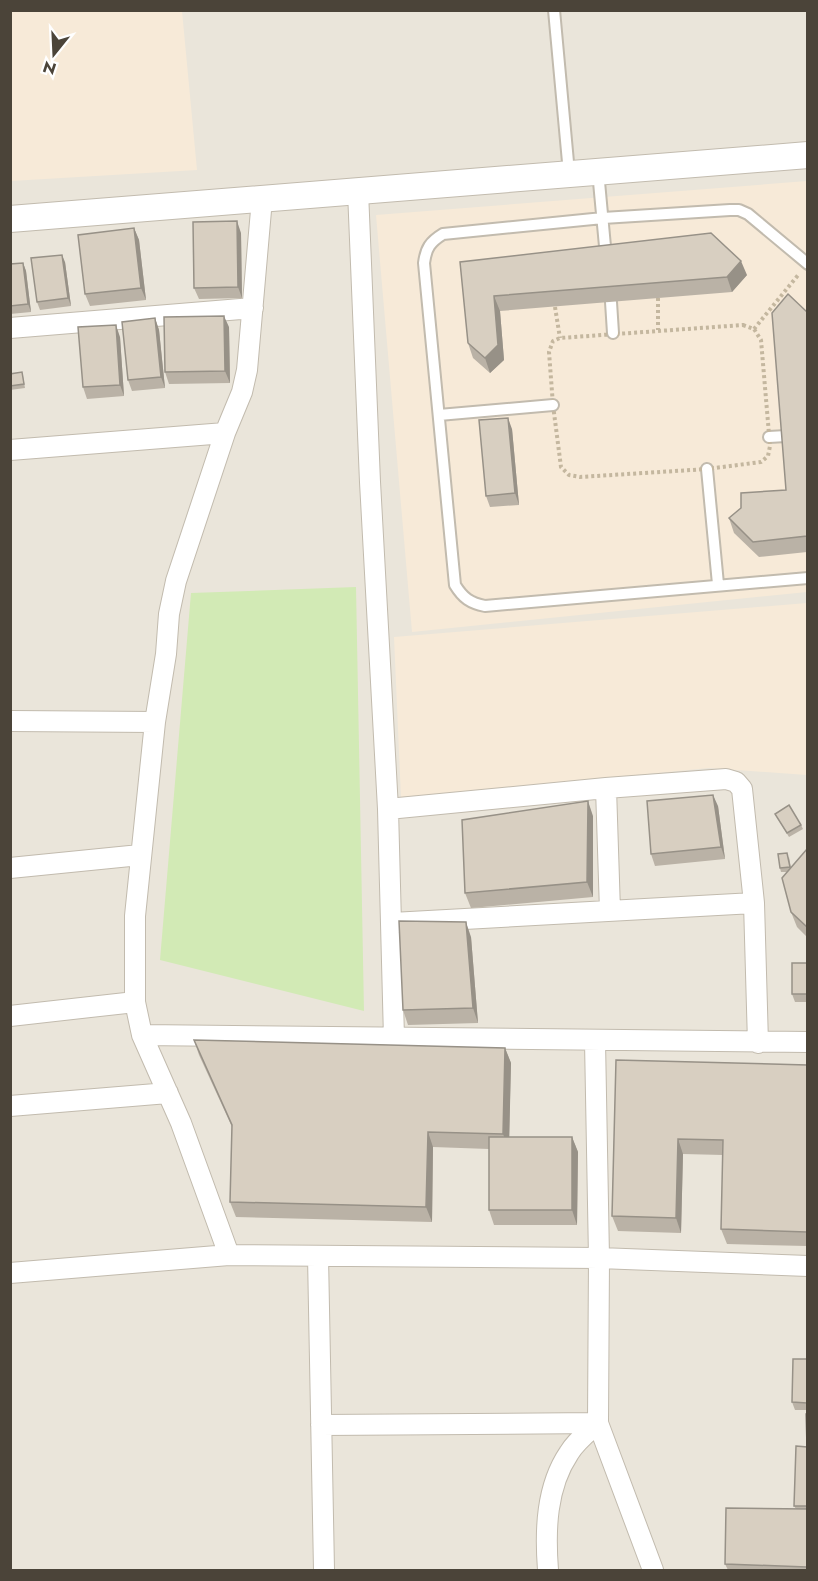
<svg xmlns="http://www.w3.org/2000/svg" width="818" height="1581" font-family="Jost,sans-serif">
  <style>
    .residential { fill: #eae5da }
    .commercial { fill: #f7ead8 }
    .green { fill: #d2eab5 }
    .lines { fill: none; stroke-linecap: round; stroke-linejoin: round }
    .service-casing { stroke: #c2bbae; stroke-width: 14 }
    .minor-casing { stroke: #c2bbae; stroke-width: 22 }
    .tertiary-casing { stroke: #c2bbae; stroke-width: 28 }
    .path { stroke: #c4b79f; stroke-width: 4; stroke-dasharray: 3 3; stroke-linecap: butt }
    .service { stroke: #fff; stroke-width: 10 }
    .minor { stroke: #fff; stroke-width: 20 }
    .tertiary { stroke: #fff; stroke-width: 26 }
    .wall { fill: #bab2a6 }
    .shaded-wall { fill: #979187 }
    .building { fill: #d8cfc1; stroke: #979187; stroke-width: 1.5 }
  </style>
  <rect width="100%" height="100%" fill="#f6f3ec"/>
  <path class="residential" d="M 11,11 L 807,11 L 807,1570 L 11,1570 Z"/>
  <path class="commercial" d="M 11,10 L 182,11 L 197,170 L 11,181 Z
    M 807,181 L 807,592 L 412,632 L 376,215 Z
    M 807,603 L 807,775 L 709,768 L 401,798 L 394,637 Z"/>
  <path class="green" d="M 356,587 L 364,1011 L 160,960 L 191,593 Z"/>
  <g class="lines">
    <defs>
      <path id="service" d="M 554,10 L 569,173
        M 598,171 L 606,257
        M 808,264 L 748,214 L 739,210 L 730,210 L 603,218 L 443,234 C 430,242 426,248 424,263 L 455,585 C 463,598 470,603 485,606 L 808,578
        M 611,302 L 613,333
        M 439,415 L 553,405
        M 769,437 L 786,436
        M 707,469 L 718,584"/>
      <path id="minor" d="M 358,191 L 370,482 L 388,809 L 394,1038
        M 10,328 L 253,308
        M 10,450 L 225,433
        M 10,721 L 155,722
        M 606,788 L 610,911
        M 388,809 L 606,788 L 726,779 L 736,782 L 742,789 L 754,903 L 758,1043
        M 10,868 L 140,855
        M 392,923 L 754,903
        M 10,1016 L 135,1002
        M 142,1035 L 808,1042
        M 595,1041 L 599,1258 L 598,1423 L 653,1570
        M 10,1106 L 168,1093
        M 229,1255 L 181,1123 L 142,1035 L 135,1002 L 135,916 L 155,722 L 166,654 L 169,614 L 176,581 L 225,433 L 242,392 L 247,370 L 262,199
        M 318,1256 L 324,1570
        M 10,1273 L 229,1255 L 599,1258 L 808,1266
        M 321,1425 L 598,1423
        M 548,1570 C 545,1531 546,1487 569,1453 C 576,1441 588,1432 598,1423"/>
      <path id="tertiary" d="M 10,219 L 808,155"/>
    </defs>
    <use href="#service" class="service-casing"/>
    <use href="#minor" class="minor-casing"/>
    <use href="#tertiary" class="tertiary-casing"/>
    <path class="path" d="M 658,298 L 658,330
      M 555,307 L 560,338
      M 743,325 L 754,329 L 761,340 L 770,446 L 768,456 L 761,462 L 707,469 L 580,477 L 569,475 L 561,467 L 553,405 L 549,352 L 553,341 L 560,338 Z
      M 754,329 L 799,274"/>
    <use href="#service" class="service"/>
    <use href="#minor" class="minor"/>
    <use href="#tertiary" class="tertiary"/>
  </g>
  <path class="wall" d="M 134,228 L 139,240 L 146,300 L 90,306 L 85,294 Z
    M 241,233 L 242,298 L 199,299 L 194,288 Z
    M 65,262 L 71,306 L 40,310 L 37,302 Z
    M 460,262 L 747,275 L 732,292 L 500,311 L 504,360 L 490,373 L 473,358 L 468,343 Z
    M 23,263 L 26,271 L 31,312 L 10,314 L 10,264 Z
    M 807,312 L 807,552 L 759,557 L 734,533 L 729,518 L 741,508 L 786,490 Z
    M 155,318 L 159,330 L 165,388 L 132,391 L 128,380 Z
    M 229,327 L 230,383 L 169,384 L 165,372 Z
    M 120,337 L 124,396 L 87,399 L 83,387 Z
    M 10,374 L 23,376 L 25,388 L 10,390 Z
    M 512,429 L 519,505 L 490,507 L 486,496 Z
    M 718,806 L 725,859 L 655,866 L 651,854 Z
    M 775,814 L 801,825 L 803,829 L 789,837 Z
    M 593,816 L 593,897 L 471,908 L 465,893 Z
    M 807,849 L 807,937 L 797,927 L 791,912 L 788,872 L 781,872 L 780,868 L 789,857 L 791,868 Z
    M 471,937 L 478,1023 L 408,1025 L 403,1010 Z
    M 807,963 L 807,1002 L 795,1002 L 792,994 Z
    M 194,1040 L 505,1048 L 511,1063 L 509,1137 L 572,1137 L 578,1152 L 577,1225 L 494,1225 L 489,1210 L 489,1149 L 433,1147 L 432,1222 L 236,1217 L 230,1202 L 232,1127 L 199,1055 Z
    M 616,1060 L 807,1065 L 807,1246 L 727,1244 L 721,1229 L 723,1155 L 683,1154 L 681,1233 L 618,1231 L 612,1216 Z
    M 807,1359 L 807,1410 L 795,1410 L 792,1402 Z
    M 807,1447 L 807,1570 L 728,1570 L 725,1564 L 796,1509 L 794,1506 Z"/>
  <path class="shaded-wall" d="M 237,221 L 241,233 L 242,298 L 238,287 Z
    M 134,228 L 139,240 L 146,300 L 141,288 Z
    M 62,255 L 65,262 L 71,306 L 68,298 Z
    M 741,261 L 747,275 L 732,292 L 727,277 Z
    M 23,263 L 26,271 L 31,312 L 28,304 Z
    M 494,296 L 500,311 L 504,360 L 490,373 L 485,358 Z
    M 224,316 L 229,327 L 230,383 L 225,371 Z
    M 155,318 L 159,330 L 165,388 L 161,377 Z
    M 116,325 L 120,337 L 124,396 L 120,385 Z
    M 508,418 L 512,429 L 519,505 L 515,493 Z
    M 713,795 L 718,806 L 725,859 L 721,847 Z
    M 588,801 L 593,816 L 593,897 L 587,882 Z
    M 466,922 L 471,937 L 478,1023 L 473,1008 Z
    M 505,1048 L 511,1063 L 509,1149 L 503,1134 Z
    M 428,1132 L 433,1147 L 432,1222 L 426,1207 Z
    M 572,1137 L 578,1152 L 577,1225 L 572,1210 Z
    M 678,1139 L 683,1154 L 681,1233 L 676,1218 Z"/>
  <path class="building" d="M 237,221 L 238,287 L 194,288 L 193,222 Z
    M 134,228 L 141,288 L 85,294 L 78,235 Z
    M 711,233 L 741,261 L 727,277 L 494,296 L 498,345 L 485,358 L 468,343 L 460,262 Z
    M 62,255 L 68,298 L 37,302 L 31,258 Z
    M 23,263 L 28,304 L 10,306 L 10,264 Z
    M 788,294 L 807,312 L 807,536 L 753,542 L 729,518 L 741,508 L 741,493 L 786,490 L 772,313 Z
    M 224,316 L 225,371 L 165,372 L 164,317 Z
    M 155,318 L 161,377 L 128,380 L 122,322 Z
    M 116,325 L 120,385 L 83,387 L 78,327 Z
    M 22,372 L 24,384 L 10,386 L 10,374 Z
    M 508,418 L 515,493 L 486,496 L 479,420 Z
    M 713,795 L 721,847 L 651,854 L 647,801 Z
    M 588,801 L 587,882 L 465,893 L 462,820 Z
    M 789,805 L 801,825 L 787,833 L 775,814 Z
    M 807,849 L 807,927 L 791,912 L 782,878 Z
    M 787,853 L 790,867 L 780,868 L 778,854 Z
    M 399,921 L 466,922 L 473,1008 L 403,1010 Z
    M 792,963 L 807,963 L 807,994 L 792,994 Z
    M 194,1040 L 505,1048 L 503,1134 L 428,1132 L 426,1207 L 230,1202 L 232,1125 Z
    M 616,1060 L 807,1065 L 807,1232 L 721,1229 L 723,1140 L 678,1139 L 676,1218 L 612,1216 Z
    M 489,1137 L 572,1137 L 572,1210 L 489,1210 Z
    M 793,1359 L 807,1359 L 807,1403 L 792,1402 Z
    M 806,1414 L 807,1414 L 807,1445 Z
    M 796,1446 L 807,1447 L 807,1506 L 794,1506 Z
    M 726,1508 L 807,1509 L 807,1567 L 725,1564 Z"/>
  <rect width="818" height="1581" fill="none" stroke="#4b4439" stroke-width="24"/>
  <g transform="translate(54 54) rotate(198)" stroke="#ffffff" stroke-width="4.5" paint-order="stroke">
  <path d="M0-4.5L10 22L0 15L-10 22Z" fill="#4b4439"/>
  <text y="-9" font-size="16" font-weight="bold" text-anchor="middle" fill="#4b4439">N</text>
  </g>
</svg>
